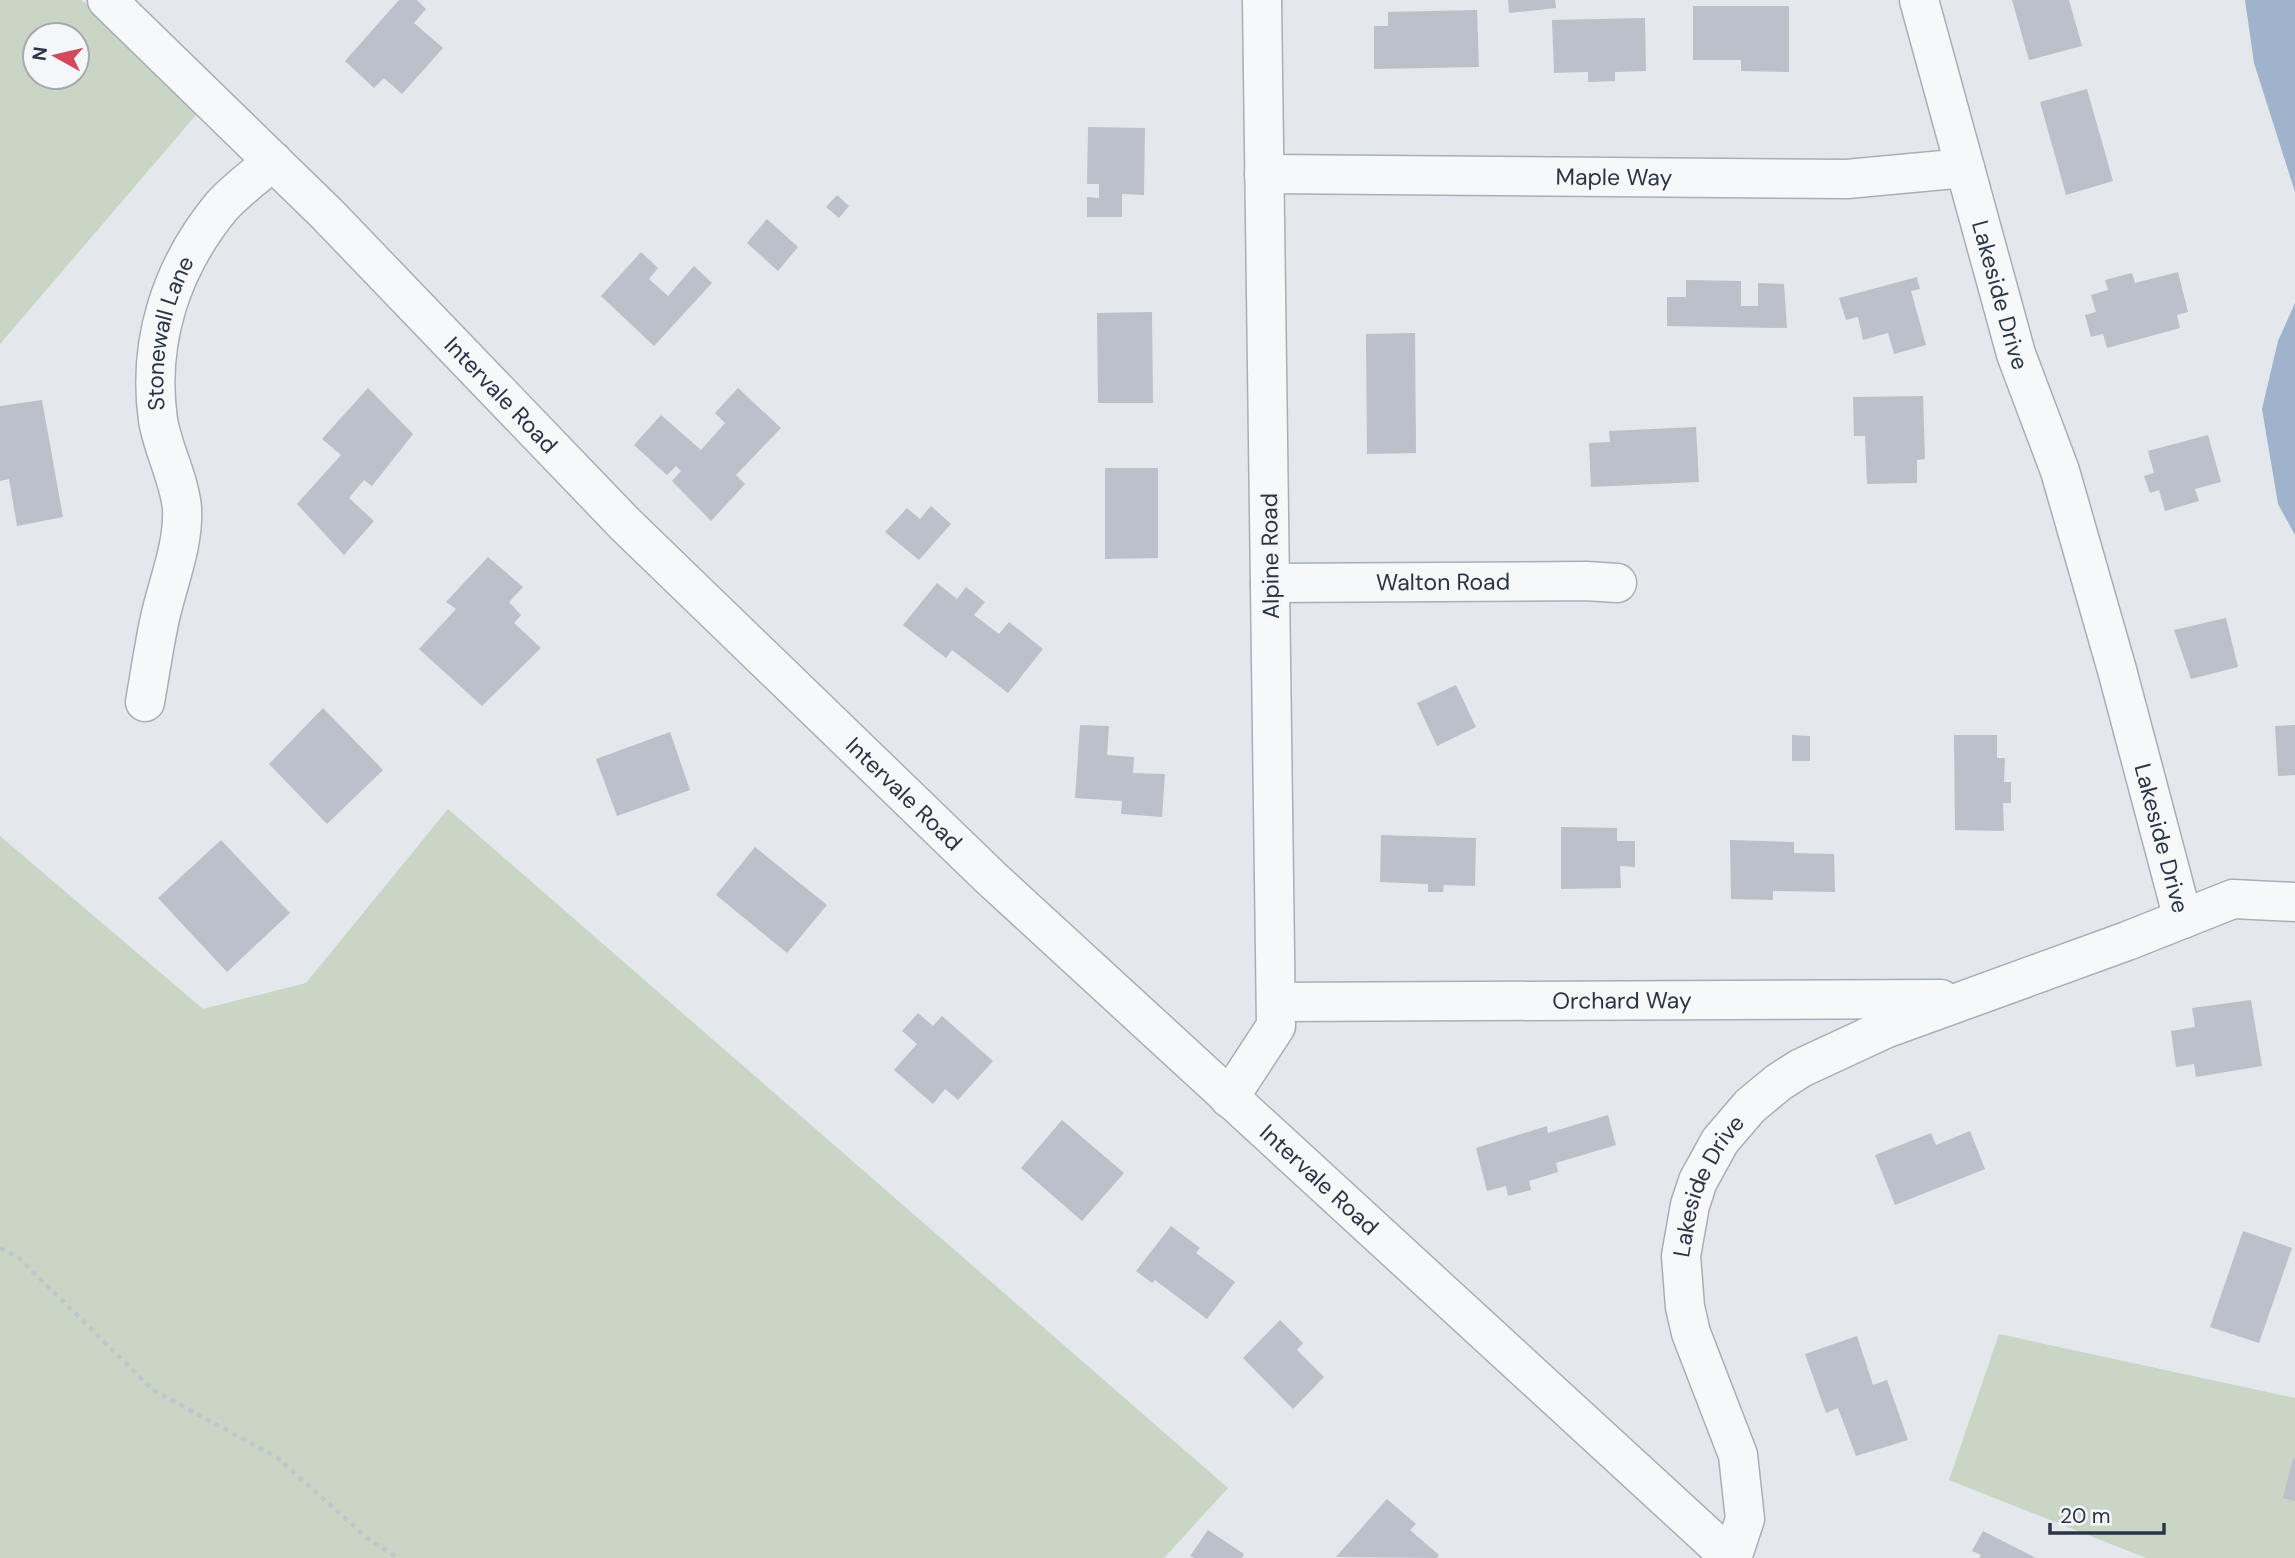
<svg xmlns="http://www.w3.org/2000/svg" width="2295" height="1558" font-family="'DM Sans',sans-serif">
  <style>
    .green { fill: #c9d6c5; fill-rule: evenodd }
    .water { fill: #9fb4cc }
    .building { fill: #bbc0ca }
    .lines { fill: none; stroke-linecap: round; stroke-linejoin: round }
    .minor-casing { stroke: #a9aeb7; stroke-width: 41 }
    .tertiary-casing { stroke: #a9aeb7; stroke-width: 41 }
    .path { stroke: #c2c5cb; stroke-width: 4.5; stroke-dasharray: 5 5; stroke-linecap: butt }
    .minor { stroke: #f7f8fa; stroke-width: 38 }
    .tertiary { stroke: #f7f8fa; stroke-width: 38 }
    .labels { text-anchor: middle; stroke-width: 5; stroke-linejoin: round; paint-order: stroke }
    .street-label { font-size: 23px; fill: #2b3445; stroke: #f4f6f9 }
  </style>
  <rect width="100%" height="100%" fill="#e4e7ec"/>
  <path class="green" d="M 0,0 L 81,0 L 214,94 L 0,344 ZM 35,35 L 77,35 L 77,77 L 35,77 Z
    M 448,809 L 1228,1488 L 1164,1558 L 0,1558 L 0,836 L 203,1009 L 306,983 Z
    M 1999,1334 L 2295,1398 L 2295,1558 L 2146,1558 L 1949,1480 Z"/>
  <path class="water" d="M 2245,0 L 2295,0 L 2295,192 L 2254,63 Z
    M 2295,303 L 2295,535 L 2278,504 L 2262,409 L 2278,341 Z"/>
  <path class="building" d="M 399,0 L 417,0 L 426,9 L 414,23 L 443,48 L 402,94 L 384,78 L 374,88 L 345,61 Z
    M 1508,0 L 1555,0 L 1556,8 L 1509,13 Z
    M 2012,0 L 2069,0 L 2082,46 L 2029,60 Z
    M 1693,6 L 1789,6 L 1789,72 L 1741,71 L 1741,60 L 1693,60 Z
    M 1477,10 L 1479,67 L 1374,69 L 1374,26 L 1388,26 L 1388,12 Z
    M 1645,18 L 1646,71 L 1615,72 L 1615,81 L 1588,82 L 1588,72 L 1554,73 L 1552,20 Z
    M 2087,89 L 2113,181 L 2066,195 L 2040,102 Z
    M 1088,127 L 1145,128 L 1144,195 L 1122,194 L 1122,217 L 1087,217 L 1087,197 L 1099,198 L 1099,184 L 1087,184 Z
    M 837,195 L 849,206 L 839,218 L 826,207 Z
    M 767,219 L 798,247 L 778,271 L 747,243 Z
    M 641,252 L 658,268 L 649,279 L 668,296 L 694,266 L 712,283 L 654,346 L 601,296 Z
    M 2178,272 L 2188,312 L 2177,315 L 2180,328 L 2107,348 L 2103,334 L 2091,337 L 2085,315 L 2096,312 L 2091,295 L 2108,290 L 2105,280 L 2132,273 L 2135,283 Z
    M 1917,277 L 1920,289 L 1911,291 L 1926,345 L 1894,354 L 1888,333 L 1863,340 L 1858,317 L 1846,320 L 1839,298 Z
    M 1686,280 L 1741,281 L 1741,306 L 1758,306 L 1758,283 L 1784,284 L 1787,328 L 1667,326 L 1667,297 L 1686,297 Z
    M 1152,312 L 1153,403 L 1098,403 L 1097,313 Z
    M 1415,333 L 1416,453 L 1367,454 L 1366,334 Z
    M 368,388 L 413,434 L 372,486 L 364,480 L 349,498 L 374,521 L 344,555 L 297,504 L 341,455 L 322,439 Z
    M 738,388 L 781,428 L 736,475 L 745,484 L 711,521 L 672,481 L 681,471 L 676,466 L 667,475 L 634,445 L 661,415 L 701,450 L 725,423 L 715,413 Z
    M 1923,396 L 1925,459 L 1917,460 L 1917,483 L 1867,484 L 1865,436 L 1854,436 L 1853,397 Z
    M 42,400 L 63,517 L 17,526 L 9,479 L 0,481 L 0,406 Z
    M 1696,427 L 1699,482 L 1591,487 L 1589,443 L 1610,442 L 1609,431 Z
    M 2208,435 L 2221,482 L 2195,489 L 2199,501 L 2165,511 L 2159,490 L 2150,493 L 2144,476 L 2154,473 L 2148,451 Z
    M 1105,468 L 1158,468 L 1158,558 L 1105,559 Z
    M 931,506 L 951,524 L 919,560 L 885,532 L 907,508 L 920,519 Z
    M 488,557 L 523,587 L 509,602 L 521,615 L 514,623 L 541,648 L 482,706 L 419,649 L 456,609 L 446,602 Z
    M 937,583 L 957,599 L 966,587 L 985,602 L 974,615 L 999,634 L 1009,622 L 1043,649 L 1008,693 L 952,650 L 946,658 L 903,625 Z
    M 2226,618 L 2238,667 L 2191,679 L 2174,630 Z
    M 1456,685 L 1476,727 L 1437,746 L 1417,703 Z
    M 323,708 L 383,770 L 327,824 L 269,764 Z
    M 1080,725 L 1109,726 L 1107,755 L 1134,757 L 1133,773 L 1165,774 L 1162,817 L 1121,814 L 1122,801 L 1075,798 Z
    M 2295,725 L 2295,775 L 2278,776 L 2275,726 Z
    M 670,732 L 690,790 L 617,816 L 596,759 Z
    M 1792,735 L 1810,736 L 1810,761 L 1792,761 Z
    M 1954,735 L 1997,735 L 1997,758 L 2005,758 L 2004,782 L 2011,782 L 2011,803 L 2003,803 L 2004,831 L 1955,830 Z
    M 1561,827 L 1617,828 L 1617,841 L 1635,841 L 1635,867 L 1620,866 L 1621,888 L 1561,889 Z
    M 1381,835 L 1476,838 L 1475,886 L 1444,885 L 1443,892 L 1428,892 L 1428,884 L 1380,882 Z
    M 221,840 L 290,913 L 227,972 L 158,898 Z
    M 1730,840 L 1794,842 L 1794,853 L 1834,854 L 1835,892 L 1773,891 L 1773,900 L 1731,899 Z
    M 755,847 L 827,905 L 787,953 L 716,895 Z
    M 2251,1000 L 2262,1066 L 2196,1077 L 2194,1064 L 2176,1067 L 2171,1031 L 2195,1027 L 2192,1008 Z
    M 918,1013 L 933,1026 L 942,1016 L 993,1061 L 958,1100 L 945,1089 L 933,1104 L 894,1070 L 917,1044 L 902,1031 Z
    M 1608,1115 L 1616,1145 L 1556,1163 L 1558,1172 L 1529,1181 L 1531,1190 L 1508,1196 L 1506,1186 L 1487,1191 L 1476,1148 L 1547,1126 L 1548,1133 Z
    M 1062,1120 L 1124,1173 L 1082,1221 L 1021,1168 Z
    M 1970,1131 L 1985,1169 L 1895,1205 L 1875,1155 L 1931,1133 L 1936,1145 Z
    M 1171,1226 L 1200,1248 L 1196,1253 L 1235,1282 L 1207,1319 L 1155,1280 L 1152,1283 L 1136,1271 Z
    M 2243,1231 L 2292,1248 L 2259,1343 L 2210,1327 Z
    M 1280,1320 L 1303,1343 L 1297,1350 L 1324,1377 L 1293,1409 L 1243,1358 Z
    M 1857,1336 L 1873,1385 L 1887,1380 L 1908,1440 L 1856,1456 L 1838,1408 L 1826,1413 L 1805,1354 Z
    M 2293,1458 L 2295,1459 L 2295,1501 L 2283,1498 Z
    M 1387,1499 L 1416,1524 L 1410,1530 L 1439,1555 L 1437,1558 L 1336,1557 Z
    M 1208,1530 L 1244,1554 L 1242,1558 L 1194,1558 L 1190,1556 Z
    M 1983,1531 L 2036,1558 L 1979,1558 L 1981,1555 L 1972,1551 Z"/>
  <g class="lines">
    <defs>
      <g id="minor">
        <path id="s1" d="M 1919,0 L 2016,354 L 2060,471 L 2117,670 L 2183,919"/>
        <path id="s2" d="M 1264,174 L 1847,179 L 1965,168"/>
        <path id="s3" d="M 1270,583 L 1586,581 L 1617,583"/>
        <path id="s4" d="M 145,702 C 150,674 154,645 160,618 C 168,582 184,545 182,508 C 179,478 163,450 158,420 C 147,342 171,268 221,207 C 236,190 256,176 273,161"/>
        <path id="s5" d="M 1276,1002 L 1941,999"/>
        <path d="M 1229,1098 L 1276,1026 L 1262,0"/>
        <path id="s6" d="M 1732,1558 L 1745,1519 L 1738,1455 L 1691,1333 L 1685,1307 L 1681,1256 L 1690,1205 L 1698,1181 L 1720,1141 L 1750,1106 L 1779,1082 L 1801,1068 L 1885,1029 L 2127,941 L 2233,899 L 2295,902"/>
      </g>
      <g id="tertiary">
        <path id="s7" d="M 107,0 L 327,214 L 625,524 L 991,878 L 1731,1558"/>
      </g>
    </defs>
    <use href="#minor" class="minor-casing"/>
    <use href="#tertiary" class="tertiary-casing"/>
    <path class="path" d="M 0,1248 L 19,1258 L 153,1390 L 278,1458 L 367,1538 L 398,1558"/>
    <use href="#minor" class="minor"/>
    <use href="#tertiary" class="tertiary"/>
  </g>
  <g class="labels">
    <g class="street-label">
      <text dy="8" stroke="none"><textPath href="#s2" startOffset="350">Maple Way</textPath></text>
      <text dy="8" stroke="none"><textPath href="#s1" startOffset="306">Lakeside Drive</textPath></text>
      <text dy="8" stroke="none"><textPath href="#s4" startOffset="378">Stonewall Lane</textPath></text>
      <text dy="8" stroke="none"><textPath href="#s7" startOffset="558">Intervale Road</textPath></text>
      <text transform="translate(1270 556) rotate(-91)" y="8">Alpine Road</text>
      <text dy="8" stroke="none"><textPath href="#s3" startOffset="173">Walton Road</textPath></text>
      <text dy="8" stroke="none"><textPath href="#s7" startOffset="1125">Intervale Road</textPath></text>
      <text dy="8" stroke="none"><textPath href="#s1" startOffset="873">Lakeside Drive</textPath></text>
      <text dy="8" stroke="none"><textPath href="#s5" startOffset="346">Orchard Way</textPath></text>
      <text dy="8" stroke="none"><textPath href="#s7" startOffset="1692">Intervale Road</textPath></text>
      <text dy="8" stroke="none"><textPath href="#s6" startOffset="390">Lakeside Drive</textPath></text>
    </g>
  </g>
  <g transform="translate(56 56) rotate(278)"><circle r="33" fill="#f4f6f9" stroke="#a4a8b1" stroke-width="2"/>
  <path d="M0-5L12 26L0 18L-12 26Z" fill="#d1495b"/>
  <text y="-10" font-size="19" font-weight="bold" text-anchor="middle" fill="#2b3445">N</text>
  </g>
  <path d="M2050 1523v10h114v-10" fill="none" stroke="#2b3445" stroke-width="3.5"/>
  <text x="2060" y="1523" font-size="21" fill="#2b3445" stroke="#f4f6f9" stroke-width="5" paint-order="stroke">20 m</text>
</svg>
